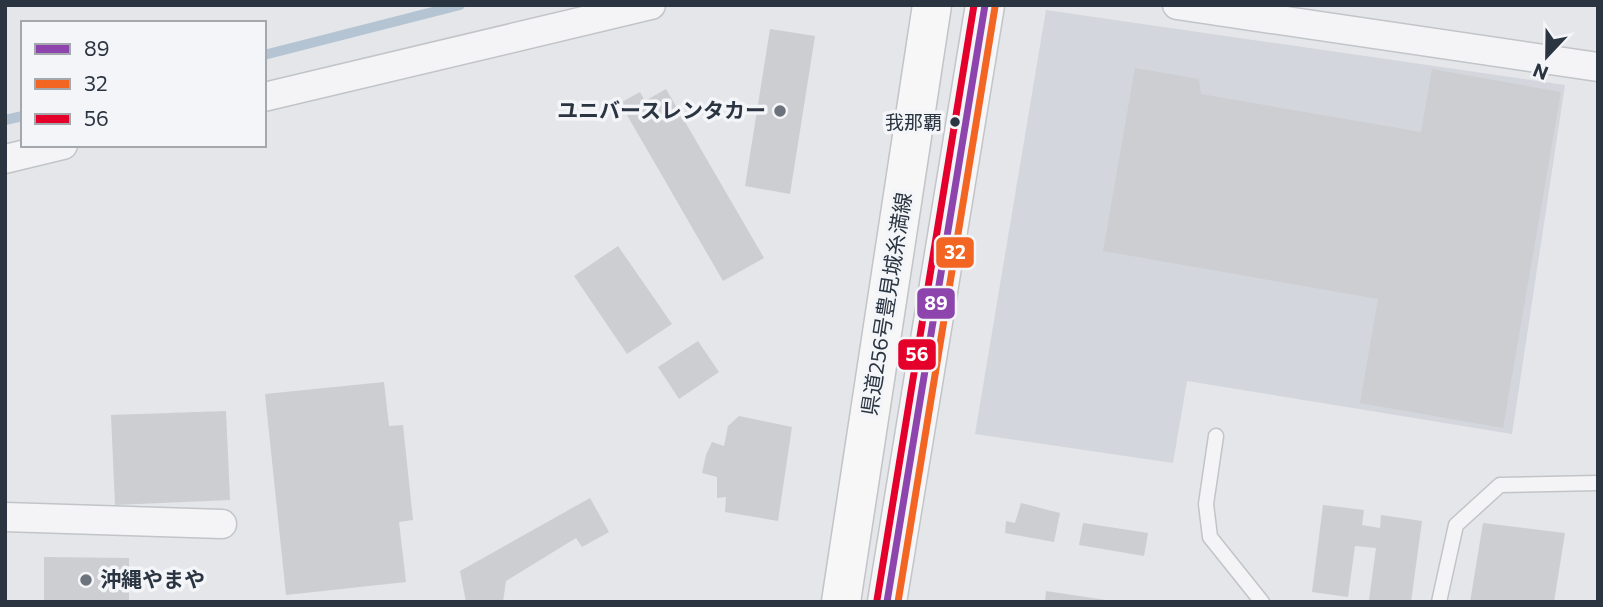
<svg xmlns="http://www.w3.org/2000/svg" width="1603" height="607" font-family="Commissioner,'Noto Sans JP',sans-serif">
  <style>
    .built { fill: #d3d6dc }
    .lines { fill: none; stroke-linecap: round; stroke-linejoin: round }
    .stream { stroke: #b4c4d3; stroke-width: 10 }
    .building { fill: #ccced1 }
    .lane-casing { stroke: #c2c4c7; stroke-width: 17 }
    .street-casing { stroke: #c2c4c7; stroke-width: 31 }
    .secondary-casing { stroke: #c2c4c7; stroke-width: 41 }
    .lane { stroke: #f4f4f6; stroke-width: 14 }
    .street { stroke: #f4f4f6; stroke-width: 28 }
    .secondary { stroke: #f7f7f8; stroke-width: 38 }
    .bus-1-casing { stroke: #f3f5f8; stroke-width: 12 }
    .bus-2-casing { stroke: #f3f5f8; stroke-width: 12 }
    .bus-3-casing { stroke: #f3f5f8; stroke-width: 12 }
    .bus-1 { stroke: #8e44ad; stroke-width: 7 }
    .bus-2 { stroke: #f26522; stroke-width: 7 }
    .bus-3 { stroke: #e4002b; stroke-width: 7 }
    .poi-dot { fill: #6c737c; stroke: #f3f5f8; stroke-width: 2.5 }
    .bus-dot { fill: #2b3542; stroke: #f3f5f8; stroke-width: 2.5 }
    .labels { text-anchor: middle; stroke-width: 7; stroke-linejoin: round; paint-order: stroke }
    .bus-label { font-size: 19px; fill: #2b3542; stroke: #f3f5f8; text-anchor: end }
    .poi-label { font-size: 21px; font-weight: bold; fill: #2b3542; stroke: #f3f5f8; text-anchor: end }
    .street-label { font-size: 21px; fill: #2b3542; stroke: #f3f5f8 }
    .line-badge { stroke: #f3f5f8; stroke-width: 2.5 }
    .badge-label { font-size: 19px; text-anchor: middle; font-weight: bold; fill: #fff }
  </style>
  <rect width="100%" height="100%" fill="#e4e6e9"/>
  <path class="built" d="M 1046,10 L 1565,85 L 1512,434 L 1187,381 L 1173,463 L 975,434 Z"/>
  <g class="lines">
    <path class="stream" d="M 264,55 L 460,5
      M 5,120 L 23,116"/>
  </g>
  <path class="building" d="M 770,29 L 815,36 L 790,194 L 745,186 Z
    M 1135,68 L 1199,79 L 1201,94 L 1421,132 L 1432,69 L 1561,92 L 1503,428 L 1360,403 L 1378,299 L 1103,251 Z
    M 666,89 L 764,258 L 723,281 L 620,103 L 640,92 L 645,101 Z
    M 618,246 L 672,324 L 627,354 L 574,276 Z
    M 698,341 L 719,372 L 679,399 L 658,367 Z
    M 384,382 L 389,426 L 403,425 L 413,520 L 399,522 L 406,582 L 286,595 L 265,394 Z
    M 226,411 L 230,500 L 115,505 L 111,415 Z
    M 739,416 L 792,427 L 778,521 L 725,512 L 726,497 L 717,498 L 717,477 L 702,473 L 706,455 L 712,442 L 724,446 L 728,426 Z
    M 590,498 L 609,532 L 582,547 L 576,538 L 506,581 L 503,602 L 466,602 L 460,571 Z
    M 1021,503 L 1060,513 L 1054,542 L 1005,533 L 1006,521 L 1015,523 Z
    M 1323,505 L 1364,510 L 1362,525 L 1380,528 L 1381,515 L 1422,521 L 1411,602 L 1369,600 L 1376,548 L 1355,546 L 1348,597 L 1312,592 Z
    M 1083,523 L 1148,533 L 1144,556 L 1079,545 Z
    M 1483,523 L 1565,533 L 1554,602 L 1470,602 Z
    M 44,557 L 129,558 L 129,602 L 44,602 Z
    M 1046,591 L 1106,600 L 1106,602 L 1045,602 Z"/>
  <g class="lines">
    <defs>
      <path id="lane" d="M 1216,436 L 1206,504 L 1210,537 L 1262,602
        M 1439,602 L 1456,525 L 1500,485 L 1598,483"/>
      <path id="street" d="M 1177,5 L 1598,67
        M 264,97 L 651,5
        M 5,159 L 63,145
        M 5,517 L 222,524"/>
      <path id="secondary" d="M 841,602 L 932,5
        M 887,602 L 985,5"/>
    </defs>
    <use href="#lane" class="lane-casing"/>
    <use href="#street" class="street-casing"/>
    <use href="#secondary" class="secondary-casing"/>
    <use href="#lane" class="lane"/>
    <use href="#street" class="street"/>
    <use href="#secondary" class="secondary"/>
    <defs>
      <path id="bus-1" d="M 887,602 L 985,5"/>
      <path id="bus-2" d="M 898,602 L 995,7"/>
      <path id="bus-3" d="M 877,600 L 974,5"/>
    </defs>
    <use href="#bus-1" class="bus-1-casing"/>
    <use href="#bus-2" class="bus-2-casing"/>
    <use href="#bus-3" class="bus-3-casing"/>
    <use href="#bus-1" class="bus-1"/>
    <use href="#bus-2" class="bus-2"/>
    <use href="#bus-3" class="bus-3"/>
  </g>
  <g class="poi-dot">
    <circle cx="780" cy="111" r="7"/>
    <circle cx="86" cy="580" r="7"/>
  </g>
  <circle class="bus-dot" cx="955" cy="122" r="6"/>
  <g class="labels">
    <g class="bus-label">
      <text x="942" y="129">我那覇</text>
    </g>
    <g class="poi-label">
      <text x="766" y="118">ユニバースレンタカー</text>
      <text x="100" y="587" text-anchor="start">沖縄やまや</text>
    </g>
    <g class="street-label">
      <text transform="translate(887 304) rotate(-81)" y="7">県道256号豊見城糸満線</text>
    </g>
  </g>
  <g class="line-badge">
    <rect x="935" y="236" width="40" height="33" rx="7" fill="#f26522"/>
    <rect x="916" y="287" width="40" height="33" rx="7" fill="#8e44ad"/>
    <rect x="897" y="338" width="40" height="33" rx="7" fill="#e4002b"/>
  </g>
  <g class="badge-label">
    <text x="955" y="259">32</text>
    <text x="936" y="310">89</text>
    <text x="917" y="361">56</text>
  </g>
  <rect width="1603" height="607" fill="none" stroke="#2b3542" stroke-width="14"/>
  <rect x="21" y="21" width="245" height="126" fill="#f3f5f8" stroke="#a3a8af" stroke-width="2"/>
  <rect x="35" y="44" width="35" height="10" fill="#8e44ad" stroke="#a3a8af" stroke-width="2"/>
  <text x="84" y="56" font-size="21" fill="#2b3542">89</text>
  <rect x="35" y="79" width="35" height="10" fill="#f26522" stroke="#a3a8af" stroke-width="2"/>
  <text x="84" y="91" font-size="21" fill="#2b3542">32</text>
  <rect x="35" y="114" width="35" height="10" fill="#e4002b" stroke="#a3a8af" stroke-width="2"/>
  <text x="84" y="126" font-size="21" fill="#2b3542">56</text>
  <g transform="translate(1547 56) rotate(202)" stroke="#f3f5f8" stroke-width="5" paint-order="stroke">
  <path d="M0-5L12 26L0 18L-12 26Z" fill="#2b3542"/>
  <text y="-10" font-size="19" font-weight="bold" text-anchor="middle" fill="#2b3542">N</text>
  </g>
</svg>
